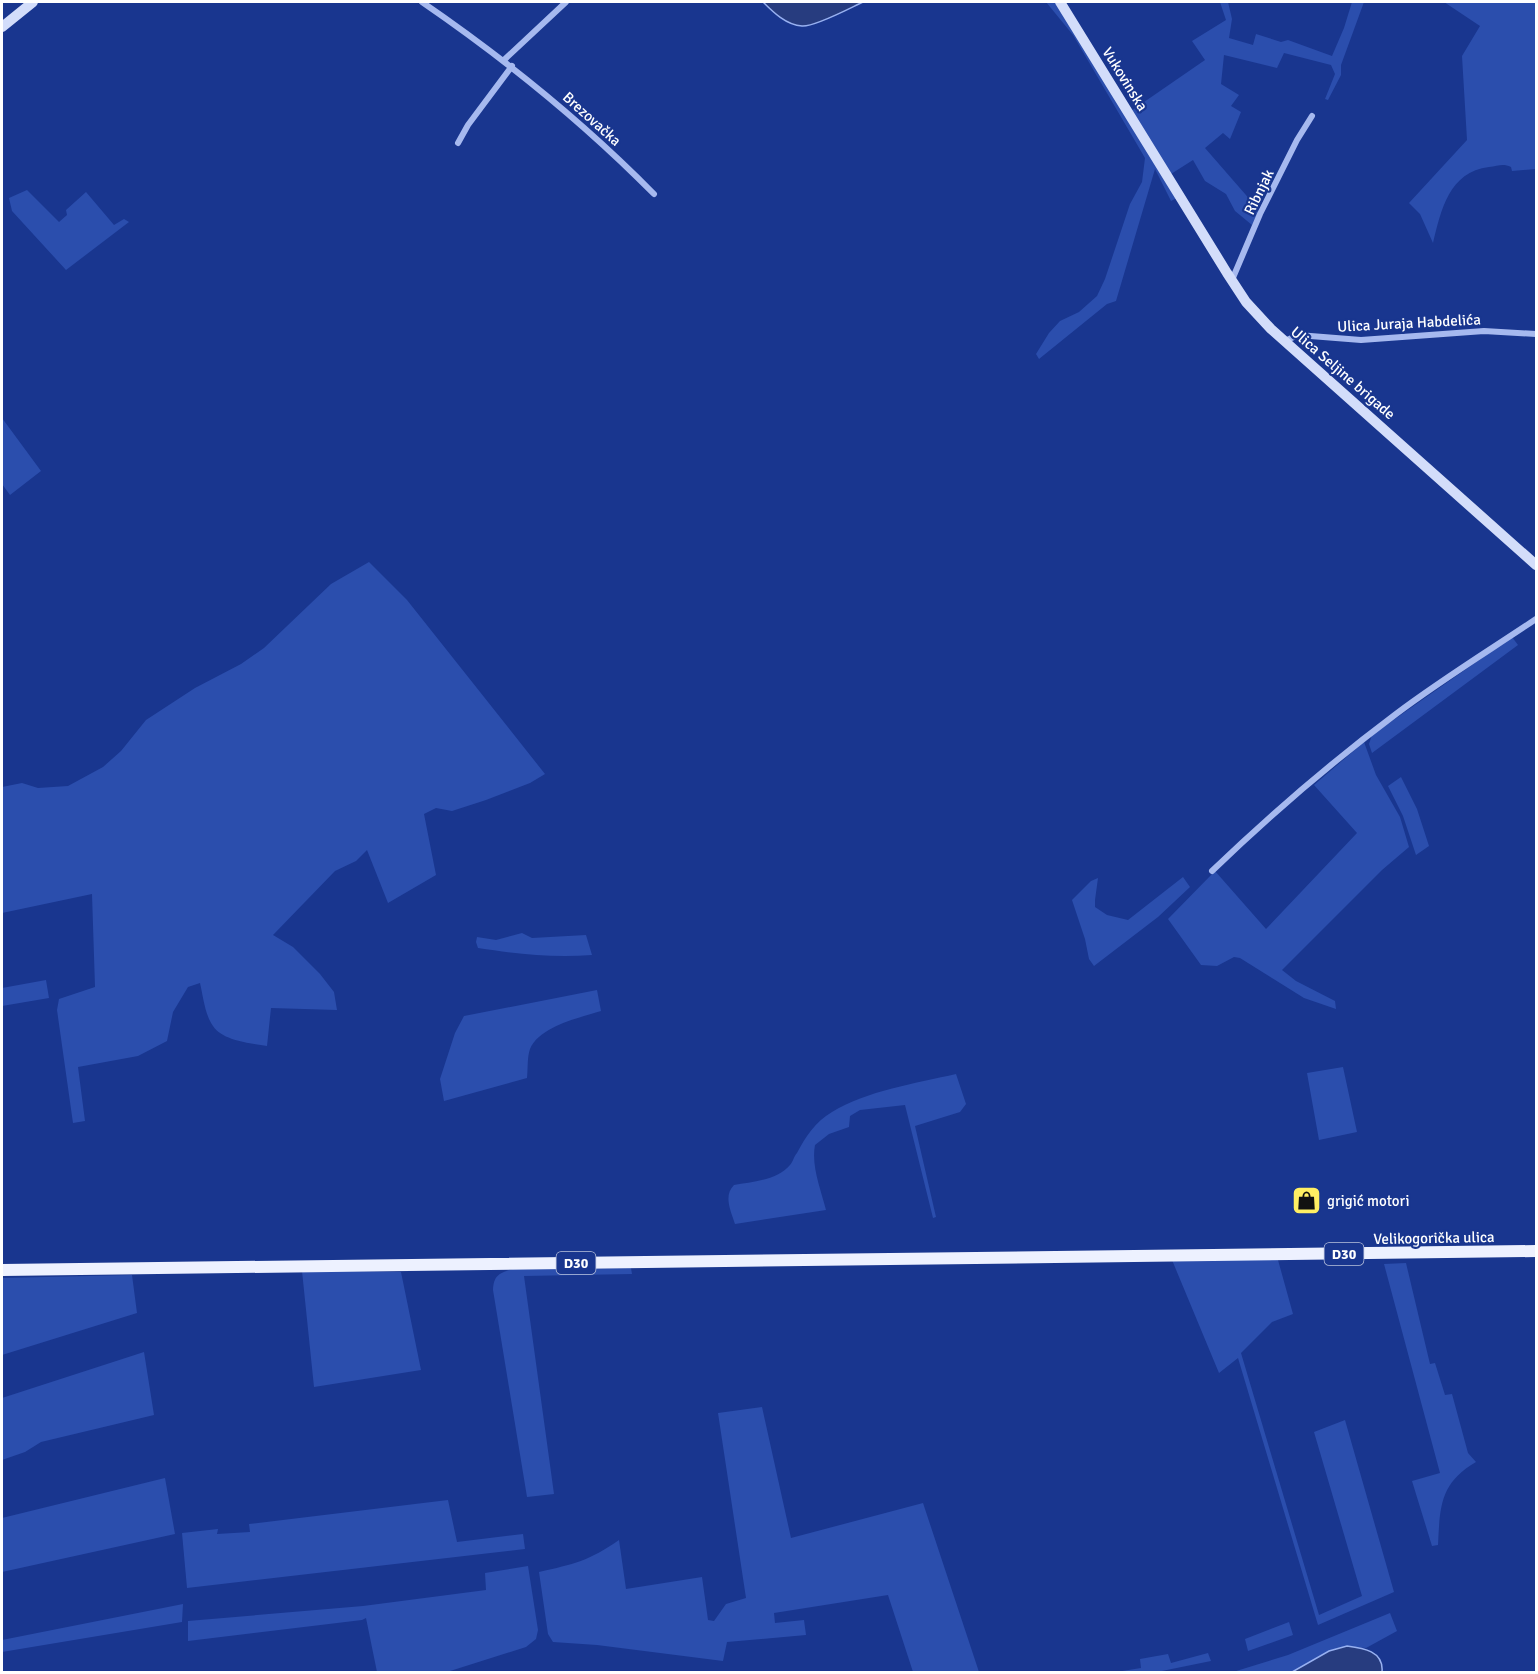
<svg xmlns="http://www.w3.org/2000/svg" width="1538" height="1674" font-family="Signika,sans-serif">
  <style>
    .green { fill: #2b4ead }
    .water { fill: #273c7f; stroke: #98b1f1; stroke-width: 1.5 }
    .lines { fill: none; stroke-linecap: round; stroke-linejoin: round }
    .street { stroke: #a6b9ef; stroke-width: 6 }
    .secondary { stroke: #d3ddfa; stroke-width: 10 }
    .primary { stroke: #edf1ff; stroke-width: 12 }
    .labels { text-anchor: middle; stroke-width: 4.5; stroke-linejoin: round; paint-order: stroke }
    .shield { fill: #19368f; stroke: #bac3dd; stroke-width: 1.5 }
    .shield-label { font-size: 14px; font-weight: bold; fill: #fff }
    .street-label { font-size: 15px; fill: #fff; stroke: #19368f }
    .poi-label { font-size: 15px; fill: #fff; stroke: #19368f; text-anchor: start }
  </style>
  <rect width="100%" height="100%" fill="#19368f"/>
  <path class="green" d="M 1046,2 L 1055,2 L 1177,198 L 1171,201 L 1155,169 L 1116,301 L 1107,304 L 1039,359 L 1036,354 L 1049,333 L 1060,321 L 1079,312 L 1097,296 L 1105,279 L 1130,204 L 1142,182 L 1145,158 L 1073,35 Z
    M 1220,2 L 1228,2 L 1232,19 L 1229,38 L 1253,45 L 1256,34 L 1281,42 L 1288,40 L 1332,56 L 1344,28 L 1352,2 L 1364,2 L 1341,65 L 1341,75 L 1328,100 L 1325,99 L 1335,74 L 1331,65 L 1284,53 L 1277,68 L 1224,55 L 1221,84 L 1239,95 L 1231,106 L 1241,112 L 1230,139 L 1223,133 L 1205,148 L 1259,210 L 1252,225 L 1235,211 L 1226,194 L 1205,181 L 1193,160 L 1171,174 L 1131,111 L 1205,60 L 1192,41 L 1226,20 Z
    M 1444,2 L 1536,2 L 1536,169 L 1512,171 L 1511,167 C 1503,163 1498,166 1489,167 C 1449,172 1441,210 1433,243 L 1420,214 L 1409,203 L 1467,140 L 1462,56 L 1480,26 Z
    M 27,190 L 59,222 L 67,215 L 66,210 L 86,192 L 114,225 L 124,219 L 129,222 L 66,270 L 12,211 L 9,198 Z
    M 2,418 L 41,471 L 10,495 L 2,484 Z
    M 369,562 L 407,600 L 545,774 L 530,783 L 486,800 L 452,811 L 436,808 L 424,814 L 436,875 L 388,903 L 367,850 L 356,861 L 335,871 L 273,935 L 293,947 L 320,974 L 334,992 L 337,1010 L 271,1008 L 267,1046 C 250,1043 223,1041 213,1026 C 205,1015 203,996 200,983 L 188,987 L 173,1012 L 167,1041 L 138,1056 L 78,1067 L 85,1121 L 73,1123 L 57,1010 L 59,999 L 95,987 L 92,894 L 2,913 L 2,787 L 22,783 L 38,788 L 68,786 L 103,767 L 121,751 L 146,720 L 195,688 L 241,664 L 264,648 L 331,584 Z
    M 1512,637 L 1518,645 L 1372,753 L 1369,744 L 1372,735 Z
    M 1364,742 L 1376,775 L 1400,817 L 1409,847 L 1382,870 L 1282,970 L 1296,981 L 1335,1001 L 1336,1009 L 1304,998 L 1240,958 L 1234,957 L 1217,966 L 1201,965 L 1168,919 L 1215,871 L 1266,929 L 1357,833 L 1314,785 Z
    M 1401,777 L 1417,809 L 1429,846 L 1416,855 L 1403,816 L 1388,786 Z
    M 1183,877 L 1190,887 L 1158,917 L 1094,966 L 1089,959 L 1085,939 L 1072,900 L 1091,881 L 1098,878 L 1095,900 L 1095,907 L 1107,915 L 1128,920 Z
    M 522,933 L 532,938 L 586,935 L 592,955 C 552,958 518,954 478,948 L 476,942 L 477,937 L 496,940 Z
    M 46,980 L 49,998 L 2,1006 L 2,988 Z
    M 597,990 L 601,1011 C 579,1018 540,1026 530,1049 C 527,1057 528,1070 527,1078 L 444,1101 L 440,1079 L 455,1033 L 464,1016 Z
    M 1343,1067 L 1357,1132 L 1319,1140 L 1307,1073 Z
    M 956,1074 L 966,1104 L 960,1112 L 915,1126 L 936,1217 L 933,1218 L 905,1105 L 860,1110 L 850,1116 L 849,1127 L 829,1134 L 815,1145 C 811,1166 821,1190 826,1210 L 735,1224 C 731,1211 723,1196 734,1185 C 752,1182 778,1180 790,1165 C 793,1162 794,1156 797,1153 C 806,1136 815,1122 832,1112 C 866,1091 917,1083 956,1074 Z
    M 1172,1260 L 1278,1260 L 1293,1314 L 1272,1322 L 1241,1353 L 1319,1615 L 1362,1596 L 1314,1432 L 1345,1420 L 1394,1592 L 1318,1625 L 1238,1358 L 1219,1373 Z
    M 1406,1263 L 1430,1364 L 1435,1363 L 1445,1395 L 1452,1394 L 1468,1453 L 1476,1462 C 1440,1483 1440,1506 1438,1545 L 1432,1546 L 1412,1481 L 1440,1473 L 1384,1264 Z
    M 631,1268 L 632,1274 L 524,1276 L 554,1494 L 527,1497 L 493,1290 C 494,1275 499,1273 513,1269 Z
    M 302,1271 L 401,1272 L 421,1370 L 314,1387 Z
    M 132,1275 L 137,1313 L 2,1355 L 2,1278 Z
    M 144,1352 L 154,1415 L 41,1442 L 25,1452 L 2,1460 L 2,1398 Z
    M 762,1407 L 791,1538 L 923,1503 L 979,1672 L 913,1672 L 888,1595 L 774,1613 L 775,1623 L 804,1620 L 806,1635 L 727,1642 L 723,1661 L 597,1645 L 553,1642 L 548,1634 L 539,1572 C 574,1564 589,1561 619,1540 L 626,1589 L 702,1577 L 708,1620 L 714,1621 L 726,1604 L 746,1598 L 718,1413 Z
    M 165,1478 L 175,1534 L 2,1572 L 2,1518 Z
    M 448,1500 L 457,1542 L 523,1534 L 525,1549 L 187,1588 L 182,1533 L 218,1529 L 217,1534 L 250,1532 L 249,1524 Z
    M 528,1566 L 538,1630 L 536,1639 L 526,1647 L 447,1672 L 377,1672 L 366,1618 L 362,1620 L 188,1641 L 188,1621 L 363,1606 L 486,1590 L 485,1573 Z
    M 183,1604 L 182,1622 L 2,1652 L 2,1640 Z
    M 1390,1613 L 1397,1631 L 1366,1648 L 1347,1646 L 1329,1651 L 1292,1672 L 1233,1672 L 1288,1655 Z
    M 1289,1622 L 1293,1635 L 1248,1651 L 1245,1639 Z
    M 1208,1653 L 1211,1661 L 1157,1672 L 1116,1672 L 1141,1668 L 1140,1659 L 1168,1654 L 1171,1663 Z"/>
  <path class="water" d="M 763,2 L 863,2 C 850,8 815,27 802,26 C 786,25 773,12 763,2 Z
    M 1347,1646 C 1363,1648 1384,1651 1382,1672 L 1292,1672 L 1329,1651 Z"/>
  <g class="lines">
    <path class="street" d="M 422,2 C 505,59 583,122 654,194
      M 504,60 L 566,2
      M 458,143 L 468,125 L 512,66
      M 1232,280 L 1260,214 L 1297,140 L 1312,116
      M 1285,341 L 1298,335 L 1361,340 L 1484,331 L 1536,334
      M 1212,871 C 1270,815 1332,762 1396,714 C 1441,680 1490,650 1536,619"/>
    <path class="secondary" d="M 1060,2 L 1227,273 L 1246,302 L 1271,329 L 1536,565
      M 2,27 L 33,2"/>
    <path class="primary" d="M 2,1270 L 1536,1251"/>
  </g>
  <defs>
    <symbol id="shop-square" viewBox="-11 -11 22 22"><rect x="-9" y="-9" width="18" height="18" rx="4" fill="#ffef63" stroke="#19368f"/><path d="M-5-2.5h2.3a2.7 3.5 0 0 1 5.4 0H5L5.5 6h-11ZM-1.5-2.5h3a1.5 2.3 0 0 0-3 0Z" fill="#111"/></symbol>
  </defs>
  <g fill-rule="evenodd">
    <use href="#shop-square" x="1290" y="1184" width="33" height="33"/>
  </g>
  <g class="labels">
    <g class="shield">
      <rect x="1324.5" y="1243" width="39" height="22" rx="4.5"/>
      <rect x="556.5" y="1252" width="39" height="22" rx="4.5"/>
    </g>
    <g class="shield-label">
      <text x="1344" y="1259">D30</text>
      <text x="576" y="1268">D30</text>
    </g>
    <g class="street-label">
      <text transform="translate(1125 79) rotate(58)" y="5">Vukovinska</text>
      <text transform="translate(592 119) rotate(42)" y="5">Brezovačka</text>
      <text transform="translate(1259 192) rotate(-64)" y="5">Ribnjak</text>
      <text transform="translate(1409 323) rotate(-3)" y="5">Ulica Juraja Habdelića</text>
      <text transform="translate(1343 373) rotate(41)" y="5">Ulica Seljine brigade</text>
      <text transform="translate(1434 1238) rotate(-1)" y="5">Velikogorička ulica</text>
    </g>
    <g class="poi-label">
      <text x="1327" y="1206">grigić motori</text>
    </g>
  </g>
  <rect width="1538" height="1674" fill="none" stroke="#ffffff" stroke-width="6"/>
</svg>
